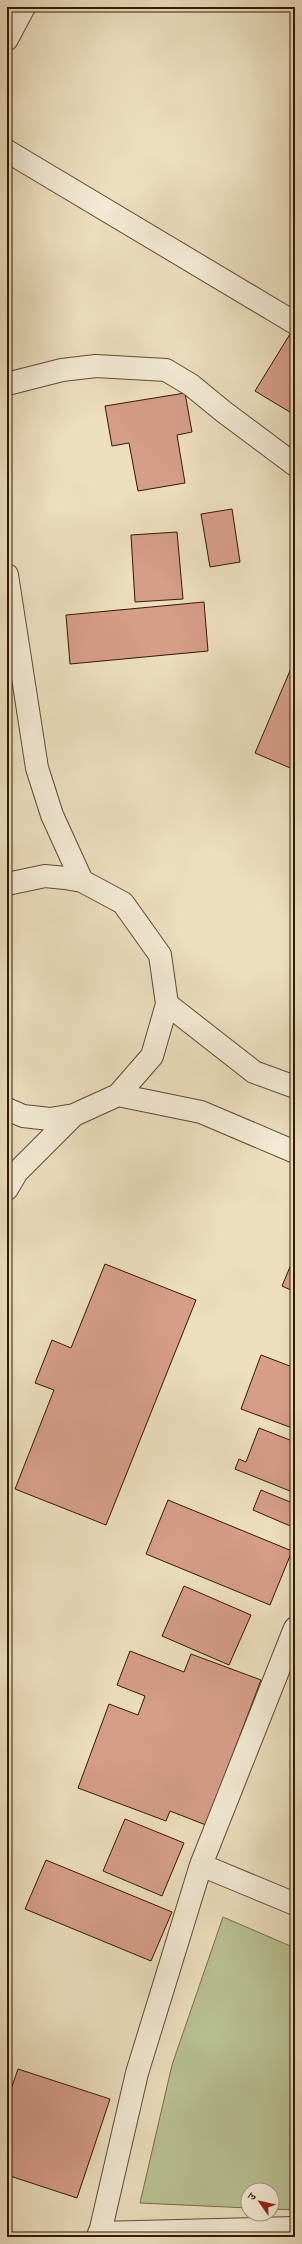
<svg xmlns="http://www.w3.org/2000/svg" width="302" height="2244" font-family="'Libre Bodoni','Noto Serif Devanagari',serif">
  <style>
    .green { fill: #b8c192; stroke: #756e4a }
    .building { fill: #d69d89; stroke: #321a01 }
    .lines { fill: none; stroke-linecap: round; stroke-linejoin: round }
    .minor-casing { stroke: #604b30; stroke-width: 24 }
    .minor { stroke: #f3ead5; stroke-width: 22 }
  </style>
  <rect width="100%" height="100%" fill="#ecdebf"/>
  <filter id="stains"><feTurbulence type="fractalNoise" baseFrequency=".005" numOctaves="4"/><feColorMatrix values="0 0 0 0 .2 0 0 0 0 .09 0 0 0 0 .02 0 0 0 .5 -.17"/></filter>
  <radialGradient id="worn" r=".72"><stop offset=".6" stop-color="#630" stop-opacity="0"/><stop offset="1" stop-color="#630" stop-opacity=".3"/></radialGradient>
  <path class="green" d="M 223,1917 L 295,1948 L 295,2210 L 272,2209 L 272,2190 L 248,2190 L 248,2208 L 140,2203 L 172,2065 Z"/>
  <path class="building" d="M 290,334 L 295,337 L 295,411 L 293,414 L 255,391 Z
    M 185,393 L 192,432 L 177,435 L 185,483 L 138,491 L 129,443 L 112,446 L 105,406 Z
    M 232,509 L 240,562 L 210,567 L 201,514 Z
    M 177,532 L 183,599 L 135,602 L 131,535 Z
    M 204,602 L 208,651 L 70,664 L 66,615 Z
    M 295,659 L 295,770 L 255,753 Z
    M 295,1255 L 295,1292 L 282,1286 Z
    M 105,1264 L 196,1300 L 106,1525 L 15,1489 L 54,1390 L 35,1383 L 52,1340 L 71,1348 Z
    M 261,1355 L 295,1368 L 295,1429 L 241,1409 Z
    M 259,1428 L 295,1442 L 295,1493 L 235,1469 L 239,1459 L 246,1462 Z
    M 261,1490 L 295,1504 L 295,1528 L 253,1510 Z
    M 168,1500 L 292,1551 L 270,1605 L 146,1554 Z
    M 184,1586 L 251,1615 L 229,1665 L 162,1636 Z
    M 130,1651 L 184,1672 L 191,1654 L 261,1680 L 206,1825 L 170,1811 L 166,1821 L 78,1788 L 109,1704 L 138,1715 L 145,1696 L 117,1685 Z
    M 125,1819 L 184,1843 L 162,1896 L 103,1871 Z
    M 46,1860 L 172,1912 L 151,1961 L 25,1909 Z
    M 18,2069 L 110,2099 L 77,2198 L 7,2175 L 7,2101 Z"/>
  <g class="lines">
    <defs>
      <path id="minor" d="M 7,39 L 24,7
        M 7,151 L 295,323
        M 7,384 L 62,370 L 96,366 L 166,370 L 191,385 L 224,412 L 295,465
        M 7,575 L 37,768 L 52,815 L 82,881
        M 7,884 L 45,876 L 65,878 L 82,881 L 123,903 L 160,955 L 167,1004 L 152,1056 L 118,1095 L 74,1115 L 50,1119 L 23,1116 L 7,1109
        M 167,1004 L 254,1072 L 295,1087
        M 118,1095 L 201,1112 L 295,1152
        M 7,1189 L 17,1172 L 74,1115
        M 201,1865 L 295,1904
        M 99,2233 L 295,2228
        M 99,2237 L 137,2073 L 201,1865 L 295,1628"/>
    </defs>
    <use href="#minor" class="minor-casing"/>
    <use href="#minor" class="minor"/>
  </g>
  <rect width="302" height="2244" fill="none" stroke="#ecdebf" stroke-width="24"/>
  <rect x="8" y="8" width="286" height="2228" fill="none" stroke="#321a01" stroke-width="2"/>
  <rect x="12" y="12" width="278" height="2220" fill="none" stroke="#321a01"/>
  <g transform="translate(260 2202) rotate(304)"><circle r="19" fill="#f3ead5" stroke="#a69780"/>
  <path d="M0-3L7 15L0 10L-7 15Z" fill="#8f2418"/>
  <text y="-6" font-size="11" font-weight="bold" text-anchor="middle" fill="#321a01">उ</text>
  </g>
  <rect width="100%" height="100%" filter="url(#stains)"/>
  <rect width="100%" height="100%" fill="url(#worn)"/>
</svg>
